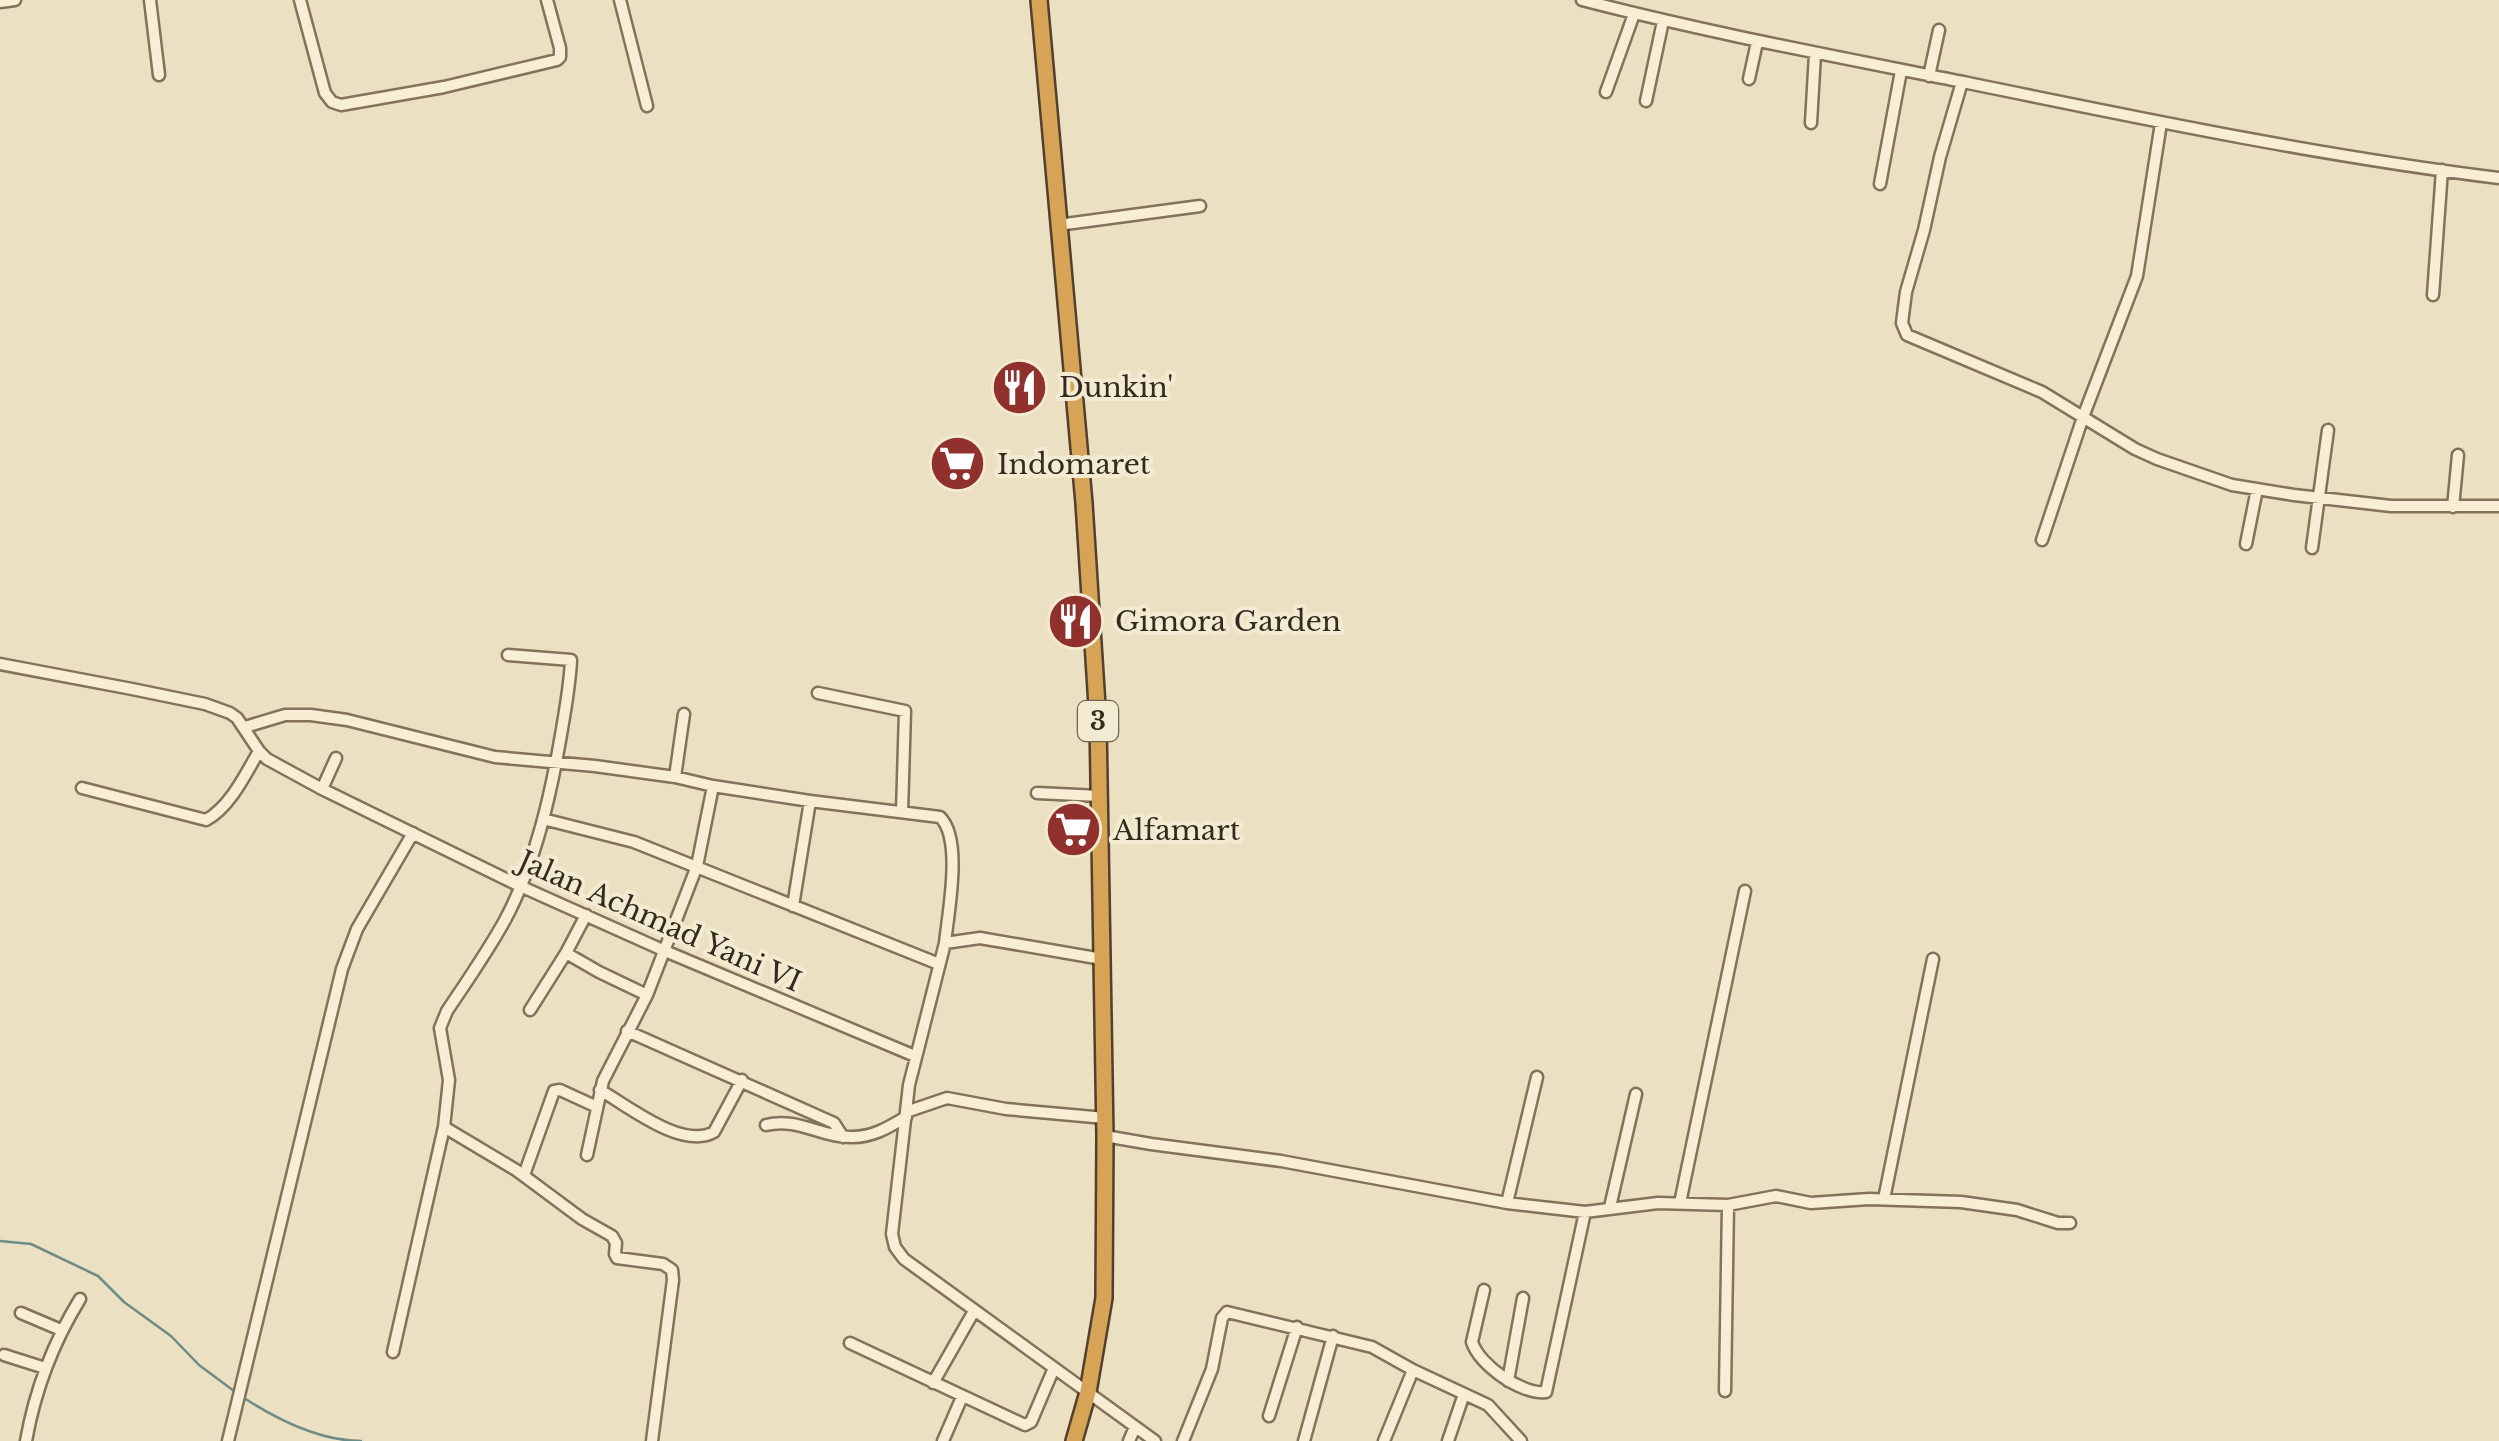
<svg xmlns="http://www.w3.org/2000/svg" width="2499" height="1441" font-family="'Libre Baskerville',serif">
  <style>
    .lines { fill: none; stroke-linecap: round; stroke-linejoin: round }
    .stream { stroke: #6c8c85; stroke-width: 2.5 }
    .minor-casing { stroke: #84725a; stroke-width: 15 }
    .highway-casing { stroke: #52402f; stroke-width: 20 }
    .minor { stroke: #f7eed5; stroke-width: 10 }
    .highway { stroke: #d7a357; stroke-width: 15 }
    .labels { text-anchor: middle; stroke-width: 8; stroke-linejoin: round; paint-order: stroke }
    .shield { fill: #f3ebd1; stroke: #6e6454; stroke-width: 2.5 }
    .shield-label { font-size: 25px; font-weight: bold; fill: #352a1e }
    .poi-label { font-size: 28px; fill: #352a1e; stroke: #f3ebd1; text-anchor: start }
    .street-label { font-size: 28px; fill: #352a1e; stroke: #f3ebd1 }
  </style>
  <rect width="100%" height="100%" fill="#ebe1c2"/>
  <g class="lines">
    <path class="stream" d="M 0,1241 L 31,1244 L 98,1276 L 124,1302 L 171,1336 L 199,1365 L 238,1394
      M 244,1398 C 278,1420 320,1441 361,1441"/>
    <defs>
      <path id="minor" d="M 150,0 L 159,75
        M 300,0 L 325,93 L 332,102 L 341,105 L 444,87 L 557,60 L 560,57 L 560,48 L 547,0
        M 620,0 L 647,106
        M 1582,0 C 1709,33 1839,57 1968,83 C 2144,119 2320,156 2499,178
        M 0,2 L 15,0
        M 1929,76 L 1939,30
        M 1749,79 L 1757,42
        M 1962,82 L 1940,157 L 1924,230 L 1906,292 L 1902,323 L 1907,335 L 2042,392 L 2135,449 L 2157,459 L 2232,485 L 2294,495 L 2391,506 L 2499,506
        M 1606,92 L 1634,14
        M 1646,101 L 1663,21
        M 1811,123 L 1815,54
        M 1880,184 L 1901,71
        M 1058,225 L 1200,206
        M 2433,295 L 2442,170
        M 2453,507 L 2458,455
        M 2042,540 L 2083,417 L 2137,276 L 2161,123
        M 2246,544 L 2257,489
        M 2312,548 L 2328,430
        M 0,664 L 132,689 L 205,704 L 230,713 L 237,718 L 259,751 L 267,759 L 322,789 L 520,886 L 665,951 L 915,1056
        M 818,693 L 905,711 L 902,812
        M 245,727 L 285,715 L 311,715 L 347,720 L 495,757 L 595,766 L 675,777 L 713,786 L 810,801 L 940,817 C 963,839 948,913 945,943
        M 675,777 L 684,714
        M 82,788 L 206,820 C 230,807 245,775 259,751
        M 322,789 L 336,758
        M 1037,793 L 1099,796
        M 543,819 L 634,842 L 939,964
        M 793,906 L 810,801
        M 566,953 L 599,972 L 647,995
        M 1102,959 L 980,938 L 945,943 L 909,1085 L 892,1234 L 895,1247 L 904,1259 L 1155,1441
        M 530,1010 L 566,953 L 586,915
        M 627,1031 L 834,1123 L 843,1137
        M 600,1090 C 628,1106 682,1150 714,1132 L 742,1080
        M 906,1112 L 947,1098 L 1006,1109 L 1105,1118
        M 766,1125 C 798,1117 822,1138 853,1137 C 873,1137 889,1127 906,1117
        M 444,1127 L 516,1170 L 582,1219 L 612,1236 L 616,1243 L 615,1254 L 617,1258 L 663,1264 L 672,1270 L 673,1280 L 652,1441
        M 1105,1136 L 1151,1144 L 1281,1161 L 1507,1203 L 1585,1212 L 1658,1203 L 1728,1205 L 1776,1196 L 1811,1203 L 1869,1199 L 1961,1202 L 2017,1210 L 2058,1223 L 2070,1223
        M 587,1155 L 603,1081 L 647,995 L 697,866 L 713,786
        M 524,1175 L 554,1091 L 560,1090 L 597,1107
        M 1884,1199 L 1933,959
        M 1507,1203 L 1537,1077
        M 1680,1203 L 1745,891
        M 1610,1207 L 1636,1094
        M 1484,1290 L 1472,1342 C 1479,1365 1522,1395 1546,1392 L 1585,1212
        M 21,1313 L 61,1330
        M 850,1343 L 1025,1425 L 1031,1422 L 1054,1368
        M 393,1352 L 444,1127 L 449,1080 L 440,1028 L 447,1011 C 467,981 488,951 505,920 C 536,862 551,794 562,729 C 566,706 570,683 571,660 L 508,655
        M 4,1355 L 45,1368
        M 1508,1381 L 1523,1298
        M 933,1383 L 974,1311
        M 1725,1391 L 1728,1205
        M 1269,1416 L 1297,1327
        M 26,1441 C 35,1390 53,1343 80,1299
        M 228,1441 L 342,969 L 357,929 L 413,833
        M 943,1441 L 962,1397
        M 1129,1441 L 1135,1427
        M 1183,1441 L 1212,1369 L 1222,1318 L 1227,1312 L 1372,1347 L 1413,1370 L 1488,1405 L 1521,1441
        M 1304,1441 L 1333,1336
        M 1384,1441 L 1413,1370
        M 1448,1441 L 1464,1394"/>
      <path id="highway" d="M 1039,0 L 1084,503 L 1098,721 L 1105,1136 L 1104,1298 L 1088,1392 L 1074,1441"/>
    </defs>
    <use href="#minor" class="minor-casing"/>
    <use href="#highway" class="highway-casing"/>
    <use href="#minor" class="minor"/>
    <use href="#highway" class="highway"/>
  </g>
  <defs>
    <symbol id="restaurant-disc" viewBox="-11 -11 22 22"><circle r="9.5" fill="#90312e" stroke="#f3ebd1"/><path d="M-5-6h1v4h1v-4h1v4h1v-4h1v5L-1.5 .5V6h-2V.5L-5-1ZM5-6V6H3V1.5H1.5Q1.5-4 5-6Z" fill="#fff"/></symbol>
    <symbol id="supermarket-disc" viewBox="-11 -11 22 22"><circle r="9.5" fill="#90312e" stroke="#f3ebd1"/><path d="M-6-5.5h2.5l.6 2H6L4.5 2H-2.5L-4.4-4H-6ZM-1.5 3.2a1.3 1.3 0 1 0 .1 0ZM3 3.2a1.3 1.3 0 1 0 .1 0Z" fill="#fff"/></symbol>
  </defs>
  <g fill-rule="evenodd">
    <use href="#restaurant-disc" x="988" y="356" width="63" height="63"/>
    <use href="#supermarket-disc" x="926" y="432" width="63" height="63"/>
    <use href="#restaurant-disc" x="1044" y="590" width="63" height="63"/>
    <use href="#supermarket-disc" x="1042" y="798" width="63" height="63"/>
  </g>
  <g class="labels">
    <rect class="shield" x="1078" y="701" width="40" height="40" rx="8"/>
    <g class="shield-label">
      <text x="1098" y="730">3</text>
    </g>
    <g class="poi-label">
      <text x="1059" y="397">Dunkin'</text>
      <text x="997" y="474">Indomaret</text>
      <text x="1115" y="631">Gimora Garden</text>
      <text x="1113" y="840">Alfamart</text>
    </g>
    <g class="street-label">
      <text transform="translate(660 921) rotate(24)" y="10">Jalan Achmad Yani VI</text>
    </g>
  </g>
</svg>
